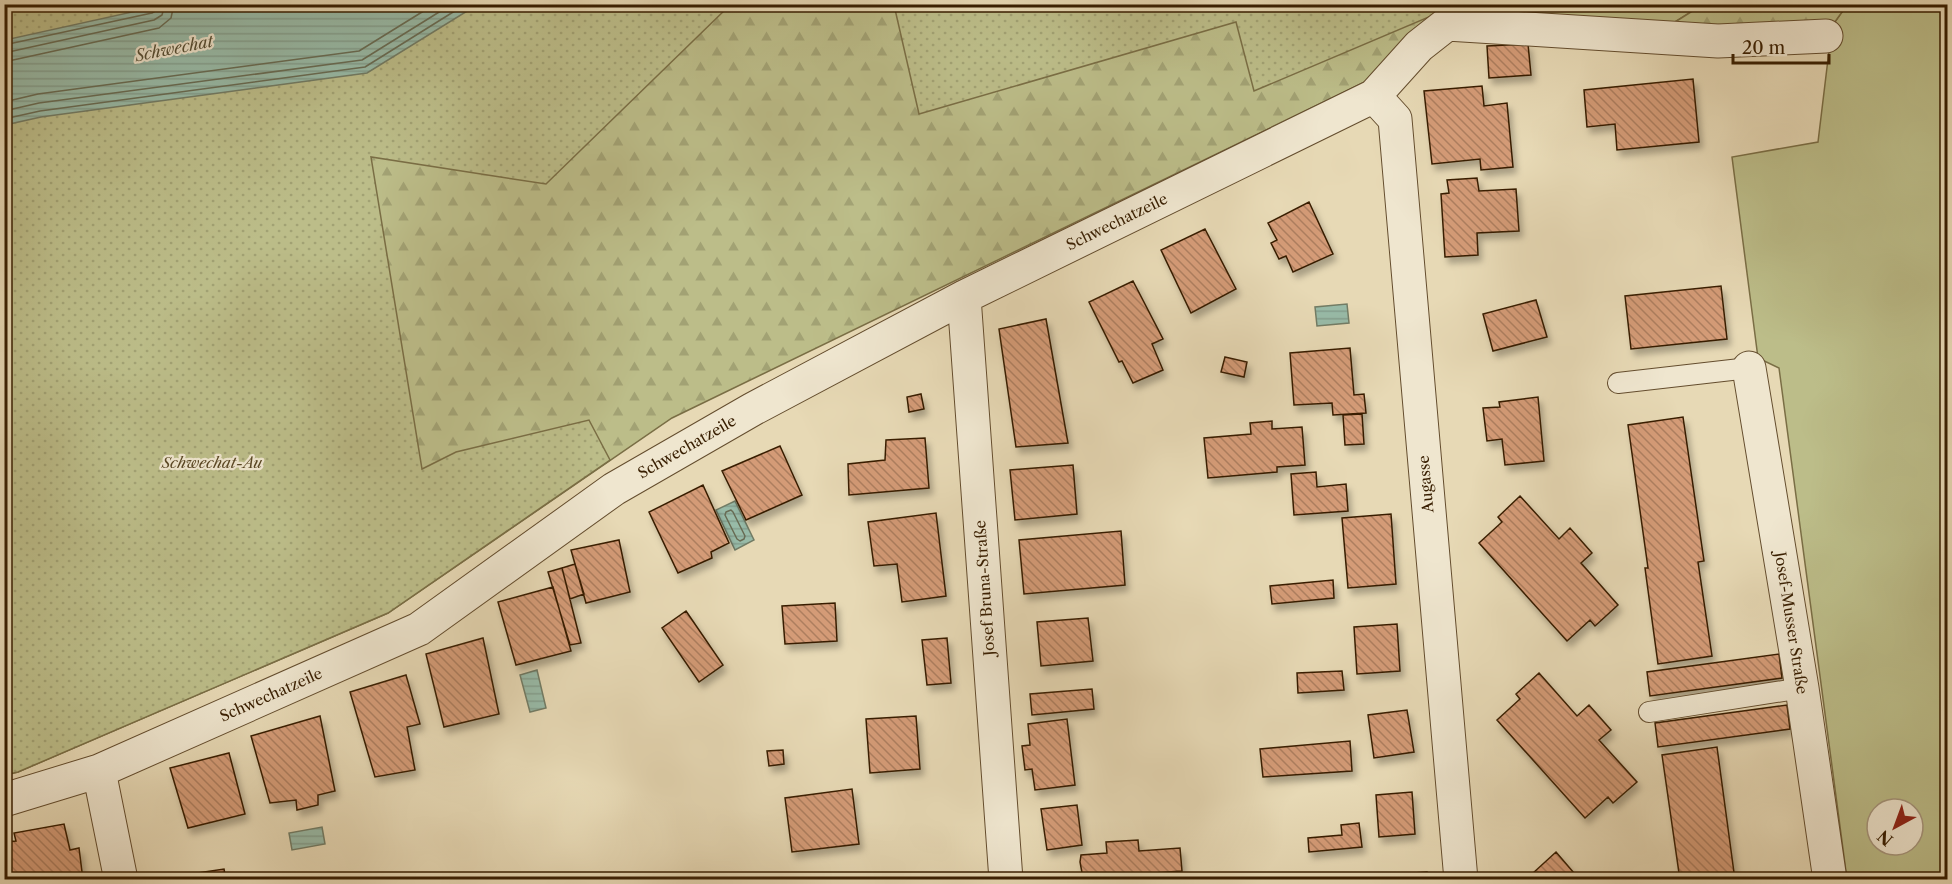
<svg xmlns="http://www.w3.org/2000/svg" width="1952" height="884" font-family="'Libre Caslon Text',serif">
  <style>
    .green { fill: #bcbd89; stroke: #7a6e45; stroke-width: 1.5; fill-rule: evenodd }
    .forest { fill: url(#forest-firs); stroke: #7a6e45; stroke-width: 1.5 }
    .park { fill: url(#park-dots); stroke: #7a6e45; stroke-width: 1.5 }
    .water { fill: url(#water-rules); stroke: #727c65; stroke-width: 1.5 }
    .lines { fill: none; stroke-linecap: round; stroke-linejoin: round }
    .shore { stroke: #686c54; stroke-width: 1.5 }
    .building { fill: url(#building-back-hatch); stroke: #381e01; stroke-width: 1.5; filter: url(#shadow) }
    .lane-casing { stroke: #644d2e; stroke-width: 22 }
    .street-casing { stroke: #644d2e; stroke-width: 35 }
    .lane { stroke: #efe6cf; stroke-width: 20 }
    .street { stroke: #efe6cf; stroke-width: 33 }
    .labels { text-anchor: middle; stroke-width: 4.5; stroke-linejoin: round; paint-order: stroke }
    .street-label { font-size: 15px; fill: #381e01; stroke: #efe6cf }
    .park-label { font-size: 15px; font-style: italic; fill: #594623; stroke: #efe6cf }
    .water-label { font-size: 16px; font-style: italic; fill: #554d33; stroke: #efe6cf }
  </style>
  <defs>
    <pattern id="forest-firs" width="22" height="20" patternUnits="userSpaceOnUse" patternTransform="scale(1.5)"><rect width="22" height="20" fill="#bcbd89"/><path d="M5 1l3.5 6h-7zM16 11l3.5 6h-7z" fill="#a2a274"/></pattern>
    <pattern id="park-dots" width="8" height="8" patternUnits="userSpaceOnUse" patternTransform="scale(1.5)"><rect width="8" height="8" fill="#bcbd89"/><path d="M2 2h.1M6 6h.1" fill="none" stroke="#a2a274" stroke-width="1.8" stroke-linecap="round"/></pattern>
    <pattern id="water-rules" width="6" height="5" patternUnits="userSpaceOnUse" patternTransform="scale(1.5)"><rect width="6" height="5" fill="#98bba8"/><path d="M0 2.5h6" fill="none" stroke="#84a08f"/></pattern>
    <pattern id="building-back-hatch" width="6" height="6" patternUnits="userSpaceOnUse" patternTransform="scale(1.5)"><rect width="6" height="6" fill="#d49b77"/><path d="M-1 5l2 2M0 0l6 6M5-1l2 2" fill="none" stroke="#ad7e5f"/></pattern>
    <filter id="shadow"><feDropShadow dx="3.5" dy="6" stdDeviation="3" flood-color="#0004"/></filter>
  </defs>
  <rect width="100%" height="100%" fill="#e7d9b5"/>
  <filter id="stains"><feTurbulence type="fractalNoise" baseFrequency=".00333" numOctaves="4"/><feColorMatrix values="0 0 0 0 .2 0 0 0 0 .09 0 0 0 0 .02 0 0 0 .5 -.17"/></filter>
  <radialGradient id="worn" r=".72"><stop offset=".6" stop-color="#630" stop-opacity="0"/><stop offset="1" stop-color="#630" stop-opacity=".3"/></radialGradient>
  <path class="green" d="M 1519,5 L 1702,5 L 1667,27 L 1513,14 Z
    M 1847,5 L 1947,5 L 1947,879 L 1847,879 L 1779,368 L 1758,358 L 1732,157 L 1818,142 L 1832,26 ZM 1877,809 L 1913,809 L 1913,845 L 1877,845 Z"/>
  <path class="forest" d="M 477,5 L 1441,5 L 1436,14 L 1375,77 L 672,418 L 388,613 L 18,772 L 5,775 L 4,125 Z
    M 1702,5 L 1847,5 L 1832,26 L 1667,27 Z"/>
  <path class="park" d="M 5,5 L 730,5 L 546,184 L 371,157 L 422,469 L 456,452 L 589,420 L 610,460 L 388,613 L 18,772 L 5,775 Z
    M 894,5 L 1441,5 L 1436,14 L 1254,91 L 1236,22 L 919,114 Z"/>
  <path class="water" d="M 164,5 L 164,4 L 477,5 L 367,73 L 41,117 L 5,125 L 5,40 Z
    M 1347,304 L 1349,323 L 1317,326 L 1315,307 Z
    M 735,501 L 754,540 L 735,550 L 716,510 Z
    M 537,670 L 546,708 L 530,712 L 520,675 Z
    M 322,827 L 325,844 L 292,850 L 289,833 Z"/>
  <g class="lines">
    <path class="shore" d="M 4,45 L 152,13 L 157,10 L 158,4
      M 4,53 L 154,20 L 162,15 L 165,4
      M 4,62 L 159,28 L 171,18 L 174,4
      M 4,102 L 38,94 L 359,51 L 435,4
      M 4,111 L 39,103 L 362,60 L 452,4
      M 4,119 L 40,111 L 365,67 L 466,4
      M 731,510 L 733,512 L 745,536 L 744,539 L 740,541 L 737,539 L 725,515 L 726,512 Z"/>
  </g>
  <path class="building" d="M 1528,44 L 1531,75 L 1489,78 L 1487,46 Z
    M 1693,79 L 1699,142 L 1617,150 L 1615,124 L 1587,127 L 1584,90 Z
    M 1482,86 L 1484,106 L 1507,103 L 1513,167 L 1481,170 L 1480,159 L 1432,164 L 1424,91 Z
    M 1477,178 L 1479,191 L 1516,189 L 1519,231 L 1477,233 L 1478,255 L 1445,257 L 1441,194 L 1449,193 L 1447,180 Z
    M 1309,202 L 1333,254 L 1293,272 L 1286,256 L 1279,259 L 1271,243 L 1277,240 L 1268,223 Z
    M 1205,229 L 1236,289 L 1191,313 L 1161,250 Z
    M 1133,281 L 1163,339 L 1152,344 L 1163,370 L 1133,383 L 1122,361 L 1119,362 L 1089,302 Z
    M 1721,286 L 1727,339 L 1631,349 L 1625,296 Z
    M 1536,300 L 1547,337 L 1493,351 L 1483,314 Z
    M 1046,319 L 1068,443 L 1016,447 L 999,329 Z
    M 1350,348 L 1354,395 L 1364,394 L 1366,413 L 1333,415 L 1332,403 L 1294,405 L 1290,353 Z
    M 1225,357 L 1247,362 L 1244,377 L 1221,372 Z
    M 921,394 L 924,409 L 909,412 L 907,397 Z
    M 1538,397 L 1544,461 L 1505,465 L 1502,439 L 1487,441 L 1483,408 L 1500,407 L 1499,402 Z
    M 1362,414 L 1364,444 L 1345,445 L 1343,415 Z
    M 1683,417 L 1704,561 L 1698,562 L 1712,656 L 1658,664 L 1645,568 L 1648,568 L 1628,425 Z
    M 1272,421 L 1272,429 L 1302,427 L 1305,465 L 1277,467 L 1277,472 L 1208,478 L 1204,438 L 1251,434 L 1250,423 Z
    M 925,438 L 929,488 L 849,495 L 848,464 L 885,460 L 886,440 Z
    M 780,446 L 802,495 L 746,520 L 722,471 Z
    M 1073,465 L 1077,514 L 1015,520 L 1010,470 Z
    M 1316,472 L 1317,487 L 1346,484 L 1348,511 L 1294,515 L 1291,474 Z
    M 703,485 L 729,543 L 711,552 L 712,558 L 678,573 L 649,512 Z
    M 1520,496 L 1559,539 L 1570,528 L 1592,553 L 1581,563 L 1618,605 L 1595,626 L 1590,620 L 1567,641 L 1479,543 L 1502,522 L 1498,517 Z
    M 936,513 L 946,596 L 902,602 L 897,564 L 874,566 L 868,522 Z
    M 1391,514 L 1396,584 L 1348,588 L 1342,518 Z
    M 1121,531 L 1125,585 L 1024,594 L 1019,540 Z
    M 619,540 L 630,592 L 586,603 L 571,550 Z
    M 575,564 L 584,594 L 570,599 L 562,568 Z
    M 562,568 L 581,643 L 570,645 L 548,572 Z
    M 1333,580 L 1334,598 L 1272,604 L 1270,586 Z
    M 553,587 L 571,651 L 516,665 L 498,602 Z
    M 835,603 L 837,641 L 785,644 L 782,606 Z
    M 686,611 L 723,665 L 699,682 L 662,628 Z
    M 1088,618 L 1093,661 L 1041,666 L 1037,622 Z
    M 1397,624 L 1400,671 L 1357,674 L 1354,627 Z
    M 483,638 L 499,714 L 444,727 L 426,654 Z
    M 947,638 L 951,683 L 927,685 L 922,640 Z
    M 1779,654 L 1782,678 L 1650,696 L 1647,672 Z
    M 1342,671 L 1344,690 L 1298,693 L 1297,673 Z
    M 1539,673 L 1577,716 L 1589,705 L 1611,730 L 1599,740 L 1637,782 L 1613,803 L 1608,797 L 1585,818 L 1497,720 L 1520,699 L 1516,694 Z
    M 406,675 L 420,724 L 407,727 L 415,770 L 375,777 L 350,692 Z
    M 1092,689 L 1094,709 L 1032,715 L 1030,694 Z
    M 1787,705 L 1790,729 L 1658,747 L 1655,723 Z
    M 1407,710 L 1414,752 L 1374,758 L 1368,715 Z
    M 320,716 L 335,791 L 318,795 L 318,805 L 297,810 L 296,800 L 270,803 L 251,736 Z
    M 916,716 L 920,769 L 870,773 L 866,719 Z
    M 1067,719 L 1075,785 L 1035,790 L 1032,769 L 1025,770 L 1022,746 L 1030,745 L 1028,724 Z
    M 1350,741 L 1352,771 L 1263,777 L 1260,749 Z
    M 1717,747 L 1735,880 L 1680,880 L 1662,755 Z
    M 783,750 L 784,764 L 769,766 L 767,751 Z
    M 229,753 L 245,814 L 188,828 L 170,768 Z
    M 852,789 L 859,844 L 792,852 L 785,798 Z
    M 1412,792 L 1415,834 L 1379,837 L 1376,795 Z
    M 1077,805 L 1082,845 L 1047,850 L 1041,809 Z
    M 1359,823 L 1362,847 L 1309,852 L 1308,838 L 1342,835 L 1341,825 Z
    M 64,824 L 70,850 L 79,848 L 83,880 L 4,880 L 4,842 L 16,841 L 14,833 Z
    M 1138,840 L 1139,851 L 1180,848 L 1182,871 L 1083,878 L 1080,862 L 1081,855 L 1107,853 L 1106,842 Z
    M 1556,852 L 1580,880 L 1535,880 L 1537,878 L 1533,873 Z
    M 224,869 L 226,880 L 164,880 L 164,878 Z
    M 1427,872 L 1427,880 L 1384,880 L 1384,875 Z"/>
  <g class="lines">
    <defs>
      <path id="lane" d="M 1618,383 L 1749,368
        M 1649,712 L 1802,688"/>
      <path id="street" d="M 1374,96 L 1395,119 L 1461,880
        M 964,297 L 1006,880
        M 1749,368 L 1802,688 L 1830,880
        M 99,771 L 121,880
        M 4,800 L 99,771 L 419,629 L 614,489 L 753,409 L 964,297 L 1374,96 L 1419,46 L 1447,24 L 1718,41 L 1826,36"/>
    </defs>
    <use href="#lane" class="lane-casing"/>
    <use href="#street" class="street-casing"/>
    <use href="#lane" class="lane"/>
    <use href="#street" class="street"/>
  </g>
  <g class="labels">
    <g class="street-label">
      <text transform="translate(1117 222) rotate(-26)" y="5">Schwechatzeile</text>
      <text transform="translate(687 447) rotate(-30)" y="5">Schwechatzeile</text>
      <text transform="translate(1426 484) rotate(-95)" y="5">Augasse</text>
      <text transform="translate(985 588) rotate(-94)" y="5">Josef Bruna-Straße</text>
      <text transform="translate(1791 623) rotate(81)" y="5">Josef-Musser Straße</text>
      <text transform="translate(271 695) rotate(-24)" y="5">Schwechatzeile</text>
    </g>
    <g class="park-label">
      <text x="212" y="468">Schwechat-Au</text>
    </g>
    <g class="water-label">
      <text transform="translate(174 48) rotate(-11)" y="6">Schwechat</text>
    </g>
  </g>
  <rect width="1952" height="884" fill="none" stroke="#e7d9b5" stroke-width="24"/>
  <rect x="6" y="6" width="1940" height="872" fill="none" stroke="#381e01" stroke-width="3"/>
  <rect x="12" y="12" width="1928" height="860" fill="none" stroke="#381e01" stroke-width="1.5"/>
  <g transform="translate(1895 827) rotate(221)"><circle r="28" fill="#efe6cf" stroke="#a6967d" stroke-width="1.5"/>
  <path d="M0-4.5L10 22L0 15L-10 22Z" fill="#8f2418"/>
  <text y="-9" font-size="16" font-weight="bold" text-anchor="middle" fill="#381e01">N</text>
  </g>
  <path d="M1733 54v9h96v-9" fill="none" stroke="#381e01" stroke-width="3"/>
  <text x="1742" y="54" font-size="18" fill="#381e01" stroke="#efe6cf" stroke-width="4.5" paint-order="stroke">20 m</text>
  <rect width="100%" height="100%" filter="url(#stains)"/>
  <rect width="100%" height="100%" fill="url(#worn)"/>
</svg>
